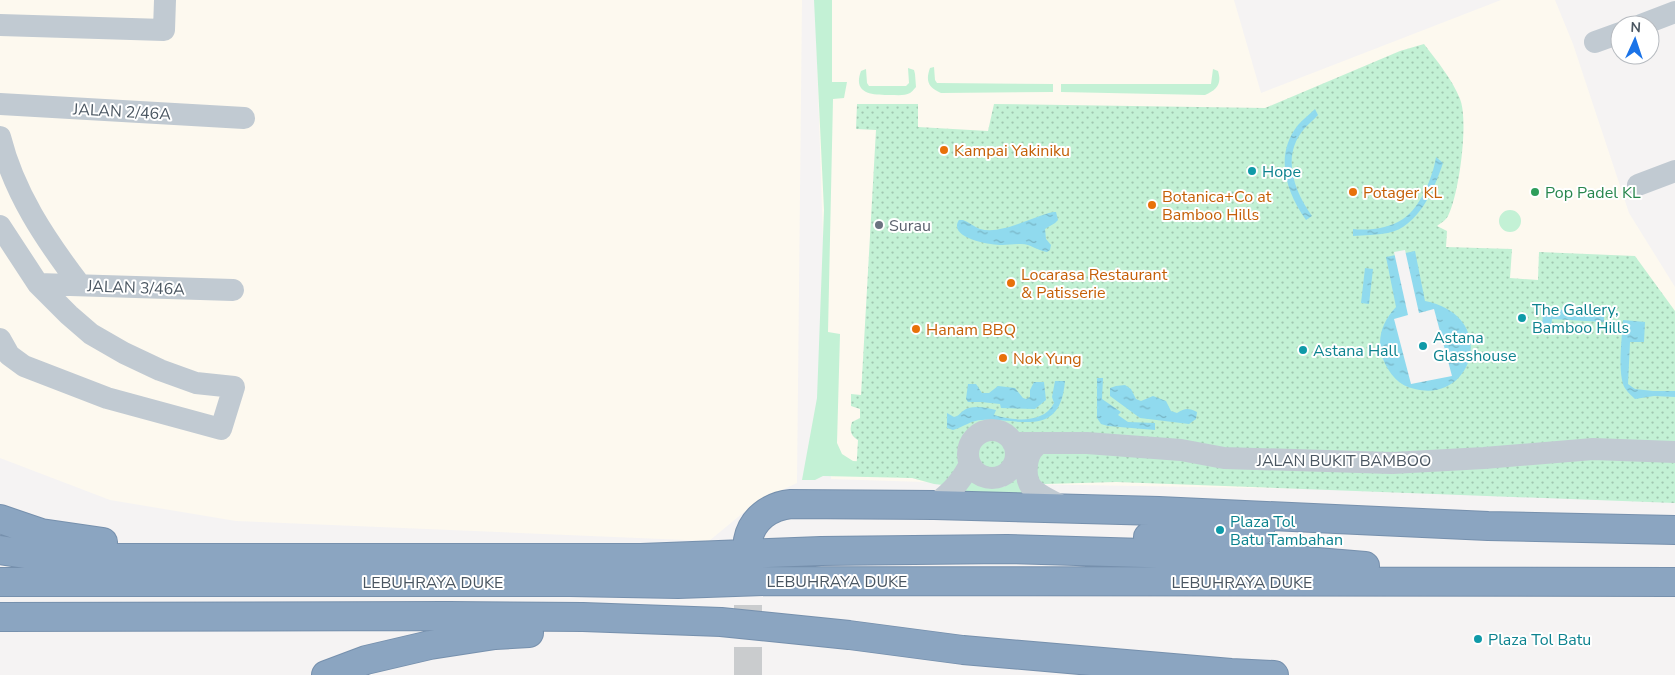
<svg xmlns="http://www.w3.org/2000/svg" width="1675" height="675" font-family="'Nunito Sans',sans-serif">
  <style>
    .commercial { fill: #fdf9ef }
    .grass { fill: #c3f1d5 }
    .garden { fill: url(#garden-dots) }
    .water { fill: url(#water-ripples) }
    .pier { fill: #f5f3f3 }
    .lines { fill: none; stroke-linecap: round; stroke-linejoin: round }
    .highway-tunnel { stroke: #caccce; stroke-width: 28; stroke-dasharray: 28 14; stroke-linecap: butt }
    .highway-casing { stroke: #7690ad; stroke-width: 30 }
    .minor { stroke: #c1cad2; stroke-width: 22 }
    .highway { stroke: #8ba5c1; stroke-width: 28 }
    .food-dot { fill: #e8710a; stroke: #fff; stroke-width: 2 }
    .culture-dot { fill: #0f9aa8; stroke: #fff; stroke-width: 2 }
    .leisure-dot { fill: #2e9e5b; stroke: #fff; stroke-width: 2 }
    .worship-dot { fill: #6b7280; stroke: #fff; stroke-width: 2 }
    .labels { text-anchor: middle; stroke-width: 4; stroke-linejoin: round; paint-order: stroke }
    .street-label { font-size: 16px; fill: #4a5661; stroke: #fff }
    .food-label { font-size: 16px; fill: #c56008; stroke: #fff; text-anchor: start }
    .culture-label { font-size: 16px; fill: #0d838f; stroke: #fff; text-anchor: start }
    .leisure-label { font-size: 16px; fill: #27864d; stroke: #fff; text-anchor: start }
    .worship-label { font-size: 16px; fill: #5b616d; stroke: #fff; text-anchor: start }
  </style>
  <defs>
    <pattern id="garden-dots" width="8" height="8" patternUnits="userSpaceOnUse" patternTransform="scale(1.25)"><rect width="8" height="8" fill="#c3f1d5"/><path d="M2 2h.1M6 6h.1" fill="none" stroke="#a0c6b0" stroke-width="1.8" stroke-linecap="round"/></pattern>
    <pattern id="water-ripples" width="26" height="14" patternUnits="userSpaceOnUse" patternTransform="scale(1.25)"><rect width="26" height="14" fill="#90daee"/><path d="M2 4q2-2 4 0t4 0M15 11q2-2 4 0t4 0" fill="none" stroke="#78b4c4"/></pattern>
  </defs>
  <rect width="100%" height="100%" fill="#f5f3f3"/>
  <path class="commercial" d="M 0,0 L 802,0 L 797,483 L 755,503 L 709,541 L 236,521 L 110,500 L 0,458 Z
    M 815,0 L 1234,0 L 1261,93 L 1501,0 L 1555,0 L 1573,44 L 1629,213 L 1675,287 L 1675,495 L 955,483 L 831,479 Z"/>
  <path class="grass" d="M 814,0 L 832,0 L 832,82 L 847,82 L 844,98 L 833,99 L 828,332 L 840,334 L 837,443 L 842,454 L 853,461 L 960,467 L 943,485 L 934,484 L 912,478 L 823,476 L 815,480 L 802,480 L 817,398 L 824,210 Z
    M 934,67 L 935,80 L 937,83 L 1053,84 L 1053,92 L 941,93 C 929,88 925,82 930,68 Z
    M 908,68 L 914,70 L 915,74 L 916,87 C 915,88 912,92 910,93 C 905,96 897,95 890,95 C 874,95 852,95 861,71 L 866,69 L 867,83 L 869,86 L 906,86 L 909,83 Z
    M 1213,69 L 1218,71 C 1222,84 1217,90 1205,95 L 1061,92 L 1061,84 L 1211,84 Z
    M1499 221a11 11 0 1 1 22 0a11 11 0 1 1-22 0Z
    M 970,476 C 981,486 990,487 1004,487 L 1013,477 L 1038,500 L 958,495 Z"/>
  <path class="garden" d="M 1424,44 C 1437,61 1452,79 1460,99 C 1469,121 1459,195 1448,216 C 1446,220 1441,223 1437,226 L 1447,231 L 1446,247 L 1512,249 L 1510,278 L 1538,280 L 1539,252 L 1635,256 L 1675,311 L 1675,503 L 1116,482 L 1045,484 L 856,475 L 858,440 C 851,436 849,430 852,422 L 860,418 L 860,409 L 851,406 L 851,394 L 861,395 L 876,130 L 856,129 L 857,104 L 918,104 L 918,127 L 988,131 L 994,104 L 1265,108 L 1400,51 Z"/>
  <path class="water" d="M 1315,109 L 1318,115 C 1314,120 1308,124 1304,129 C 1281,156 1294,191 1312,216 L 1306,220 C 1286,192 1274,155 1298,125 C 1303,119 1310,114 1315,109 Z
    M 1436,157 L 1443,163 C 1434,190 1418,227 1388,233 C 1376,235 1364,235 1353,236 L 1353,229 C 1369,231 1390,228 1403,219 C 1420,208 1433,177 1436,157 Z
    M 1053,212 L 1056,212 L 1058,220 L 1055,223 L 1045,229 L 1046,239 L 1051,245 L 1050,250 L 1047,252 C 1038,251 1031,244 1021,244 C 1015,244 1008,245 1002,245 C 991,245 947,238 959,220 L 963,220 C 969,222 974,227 980,229 C 1002,235 1031,217 1053,212 Z
    M 1415,251 L 1425,301 C 1500,316 1473,404 1415,389 C 1399,386 1389,374 1383,359 C 1376,339 1382,322 1396,307 L 1386,257 Z
    M 1365,268 L 1373,269 L 1369,304 L 1361,303 Z
    M 1590,307 L 1597,307 L 1597,312 L 1604,312 L 1604,322 L 1552,319 L 1551,330 L 1542,330 L 1543,309 L 1589,311 Z
    M 1623,320 L 1645,322 L 1644,342 L 1630,342 L 1628,384 L 1635,389 L 1653,391 L 1675,391 L 1675,397 L 1654,396 L 1635,399 C 1630,394 1625,390 1623,384 C 1618,368 1622,337 1623,320 Z
    M 1097,378 L 1103,378 L 1102,399 L 1121,412 L 1118,415 L 1128,422 L 1155,423 L 1155,430 L 1108,426 L 1101,424 L 1097,418 Z
    M 1055,381 L 1065,381 C 1060,439 1021,418 982,420 C 972,420 963,427 953,430 L 947,428 L 947,413 L 954,417 C 959,416 959,414 963,411 C 972,404 987,408 996,410 L 994,415 C 1013,421 1044,424 1054,403 L 1052,397 Z
    M 1034,382 L 1044,382 L 1046,400 L 1035,409 L 1001,408 L 1000,404 L 981,402 L 968,402 L 966,399 L 968,384 L 976,384 L 982,393 L 989,393 L 998,386 L 1015,388 L 1023,398 L 1026,399 L 1030,397 L 1030,390 Z
    M 1125,385 L 1131,389 L 1136,399 L 1141,401 L 1153,396 L 1166,401 L 1171,411 L 1177,413 C 1185,408 1189,408 1197,412 L 1196,419 L 1189,424 L 1140,418 L 1110,396 L 1110,388 L 1116,386 Z"/>
  <path class="pier" d="M 1405,250 L 1419,313 L 1434,309 L 1452,376 L 1411,384 L 1394,319 L 1408,315 L 1394,252 Z"/>
  <g class="lines">
    <path class="highway-tunnel" d="M 748,675 L 748,559"/>
    <defs>
      <path id="highway" d="M 0,519 L 41,533 L 103,542
        M 1148,537 L 1260,531
        M 748,540 C 752,519 770,506 791,504 L 934,505 L 1159,511 L 1488,526 L 1675,530
        M 0,550 L 38,556 L 106,558 L 641,558 L 821,551 L 1007,549 L 1247,556 L 1365,566
        M 0,582 L 569,582 L 678,584 L 766,581 L 1675,582
        M 0,617 L 449,616 L 583,617 L 721,622 L 849,635 L 963,650 L 1231,673 L 1274,675
        M 326,675 L 366,660 L 430,645 L 495,635 L 529,633"/>
    </defs>
    <use href="#highway" class="highway-casing"/>
    <path class="minor" d="M 0,25 L 164,30 L 165,0
      M 1641,25 L 1675,12
      M 1595,42 L 1620,33
      M 0,104 L 244,118
      M 0,137 C 14,193 45,239 80,285
      M 1638,185 L 1675,171
      M 0,226 L 38,284 L 69,315 L 91,334 L 124,353 L 160,370 L 196,383 L 234,387 L 221,429 L 107,398 L 24,366 L 9,355 L 0,339
      M 38,284 L 233,290
      M968 454a24 24 0 1 1 48 0a24 24 0 1 1-48 0Z
      M 1013,443 L 1087,443 L 1181,450 L 1224,458 L 1392,463 L 1484,458 L 1593,449 L 1675,452
      M 1036,446 C 1025,455 1023,480 1034,490 C 1043,498 1055,503 1066,508
      M 934,505 C 951,492 960,483 970,464"/>
    <use href="#highway" class="highway"/>
  </g>
  <g class="food-dot">
    <circle cx="944" cy="150" r="5"/>
    <circle cx="1353" cy="192" r="5"/>
    <circle cx="1152" cy="205" r="5"/>
    <circle cx="1011" cy="283" r="5"/>
    <circle cx="916" cy="329" r="5"/>
    <circle cx="1003" cy="358" r="5"/>
  </g>
  <g class="culture-dot">
    <circle cx="1252" cy="171" r="5"/>
    <circle cx="1522" cy="318" r="5"/>
    <circle cx="1423" cy="346" r="5"/>
    <circle cx="1303" cy="350" r="5"/>
    <circle cx="1220" cy="530" r="5"/>
    <circle cx="1478" cy="639" r="5"/>
  </g>
  <circle class="leisure-dot" cx="1535" cy="192" r="5"/>
  <circle class="worship-dot" cx="879" cy="225" r="5"/>
  <g class="labels">
    <g class="street-label">
      <text transform="translate(122 111) rotate(3)" y="6">JALAN 2/46A</text>
      <text transform="translate(136 287) rotate(2)" y="6">JALAN 3/46A</text>
      <text x="1344" y="466">JALAN BUKIT BAMBOO</text>
      <text x="837" y="587">LEBUHRAYA DUKE</text>
      <text x="433" y="588">LEBUHRAYA DUKE</text>
      <text x="1242" y="588">LEBUHRAYA DUKE</text>
    </g>
    <g class="food-label">
      <text x="954" y="156">Kampai Yakiniku</text>
      <text x="1363" y="198">Potager KL</text>
      <text x="1162" y="202">Botanica+Co at<tspan x="1162" dy="18">Bamboo Hills</tspan></text>
      <text x="1021" y="280">Locarasa Restaurant<tspan x="1021" dy="18">&amp; Patisserie</tspan></text>
      <text x="926" y="335">Hanam BBQ</text>
      <text x="1013" y="364">Nok Yung</text>
    </g>
    <g class="culture-label">
      <text x="1262" y="177">Hope</text>
      <text x="1532" y="315">The Gallery,<tspan x="1532" dy="18">Bamboo Hills</tspan></text>
      <text x="1433" y="343">Astana<tspan x="1433" dy="18">Glasshouse</tspan></text>
      <text x="1313" y="356">Astana Hall</text>
      <text x="1230" y="527">Plaza Tol<tspan x="1230" dy="18">Batu Tambahan</tspan></text>
      <text x="1488" y="645">Plaza Tol Batu</text>
    </g>
    <g class="leisure-label">
      <text x="1545" y="198">Pop Padel KL</text>
    </g>
    <g class="worship-label">
      <text x="889" y="231">Surau</text>
    </g>
  </g>
  <g transform="translate(1635 40) rotate(3)"><circle r="24" fill="#ffffff" stroke="#b7bbc0"/>
  <path d="M0-4L9 19L0 12L-9 19Z" fill="#1a73e8"/>
  <text y="-8" font-size="14" font-weight="bold" text-anchor="middle" fill="#4a5661">N</text>
  </g>
</svg>
